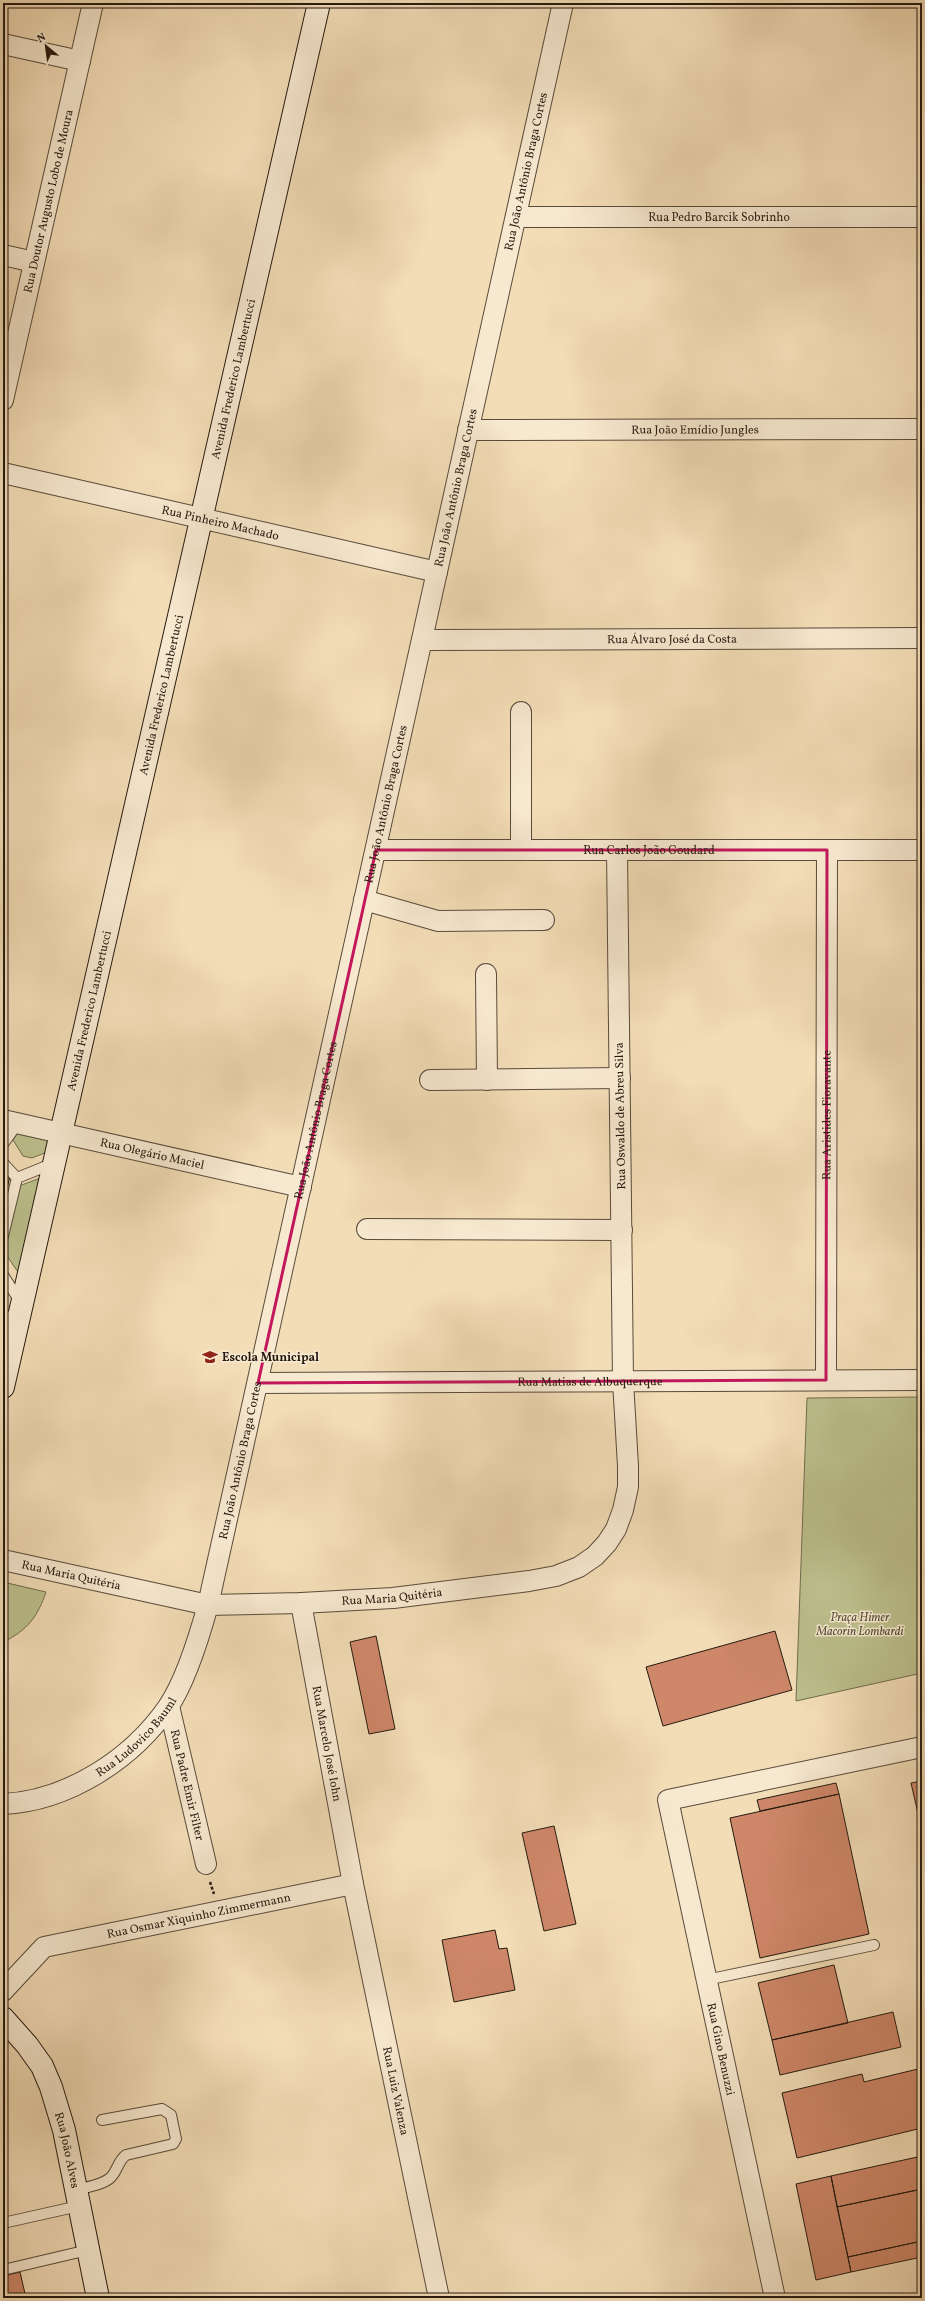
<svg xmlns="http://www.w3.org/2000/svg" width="925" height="2301" font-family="Vollkorn,serif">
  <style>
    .green { fill: #bcc08d; stroke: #706d4e }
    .building { fill: #ce8769; stroke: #251a10 }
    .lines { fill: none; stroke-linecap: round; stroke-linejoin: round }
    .lane-casing { stroke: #584b3a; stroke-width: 12 }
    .street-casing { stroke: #584b3a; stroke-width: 22 }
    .secondary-casing { stroke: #251a10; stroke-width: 24 }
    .path { stroke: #251a10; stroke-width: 2.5; stroke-dasharray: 3 2; stroke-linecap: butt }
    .lane { stroke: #f7e9d0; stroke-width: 10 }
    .street { stroke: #f7e9d0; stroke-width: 20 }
    .secondary { stroke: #f7e9d0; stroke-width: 22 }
    .marked { fill: none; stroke: #c2185b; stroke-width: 3; stroke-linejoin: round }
    .labels { text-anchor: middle; stroke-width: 3; stroke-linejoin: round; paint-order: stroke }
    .street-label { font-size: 12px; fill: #251a10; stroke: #f7e9d0 }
    .poi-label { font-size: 12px; font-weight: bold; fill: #251a10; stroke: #f7e9d0; text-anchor: start }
    .park-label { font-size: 12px; font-style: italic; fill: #524c36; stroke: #f7e9d0 }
  </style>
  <rect width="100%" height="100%" fill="#f3ddb7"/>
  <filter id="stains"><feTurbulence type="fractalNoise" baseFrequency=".005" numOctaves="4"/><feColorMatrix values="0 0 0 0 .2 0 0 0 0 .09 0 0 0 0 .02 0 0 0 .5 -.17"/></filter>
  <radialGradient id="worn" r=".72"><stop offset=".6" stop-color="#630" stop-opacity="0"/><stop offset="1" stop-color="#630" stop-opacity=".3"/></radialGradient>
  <path class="green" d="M 20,1129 L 49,1140 L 52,1150 L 32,1158 L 23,1156 L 13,1140 Z
    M 43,1177 L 24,1281 L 3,1250 L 19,1186 Z
    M 922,1397 L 922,1673 L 796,1701 L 807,1398 Z
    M 3,1582 L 46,1592 C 38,1616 27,1631 3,1642 Z"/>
  <path class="building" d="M 3,1170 L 11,1172 L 3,1205 Z
    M 775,1631 L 792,1690 L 663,1726 L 646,1667 Z
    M 376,1636 L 395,1729 L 369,1734 L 350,1642 Z
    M 922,1781 L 922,1831 L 911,1783 Z
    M 836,1783 L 839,1794 L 760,1811 L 757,1800 Z
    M 839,1794 L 869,1934 L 760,1958 L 730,1818 Z
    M 554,1826 L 576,1924 L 544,1931 L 522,1833 Z
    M 495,1930 L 499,1949 L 507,1948 L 515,1990 L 454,2002 L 442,1940 Z
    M 834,1965 L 848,2023 L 772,2040 L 758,1983 Z
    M 893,2012 L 901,2047 L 780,2075 L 772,2040 Z
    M 922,2068 L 922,2128 L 797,2158 L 782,2093 L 862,2074 L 864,2082 Z
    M 922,2156 L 922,2189 L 837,2207 L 831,2176 Z
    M 831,2176 L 851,2272 L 816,2280 L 796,2184 Z
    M 922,2189 L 922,2241 L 848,2257 L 837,2207 Z
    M 922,2241 L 922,2257 L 851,2272 L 848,2257 Z
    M 20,2272 L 26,2298 L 3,2298 L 3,2276 Z"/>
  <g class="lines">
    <defs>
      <path id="lane" d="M 3,1144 L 18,1123
        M 3,1163 L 17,1178 L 3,1236
        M 17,1178 L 54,1163
        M 3,1275 L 21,1303
        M 3,1315 L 18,1320
        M 706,1980 L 874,1945
        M 76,2190 C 86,2187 105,2185 112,2176 C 118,2169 118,2161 126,2155 L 173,2144 L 176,2139 L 171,2115 L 162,2109 L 102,2120
        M 3,2223 L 79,2206
        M 3,2270 L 88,2250"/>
      <g id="street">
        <path d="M 3,44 L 80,61"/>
        <path id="s1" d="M 516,217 L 922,217"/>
        <path d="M 3,255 L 34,262"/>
        <path id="s2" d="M 3,400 L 93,3"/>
        <path id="s3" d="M 468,430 L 922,429"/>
        <path id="s4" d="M 3,473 L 437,572"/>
        <path id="s5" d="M 422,640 L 922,638"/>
        <path d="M 521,712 L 521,850"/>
        <path id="s6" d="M 376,850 L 922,850"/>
        <path d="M 364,900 L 438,921 L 544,920"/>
        <path d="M 486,974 L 487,1080"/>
        <path d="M 430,1080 L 620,1078"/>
        <path id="s7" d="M 3,1120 L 301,1187"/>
        <path d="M 367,1229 L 622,1230"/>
        <path id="s8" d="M 826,1380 L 827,850"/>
        <path id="s9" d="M 258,1383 L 922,1380"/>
        <path id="s10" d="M 3,1560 L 208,1605 L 301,1603 L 393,1598 L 529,1581 L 556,1576 L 579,1567 L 595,1556 L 607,1543 L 616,1529 L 623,1510 L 628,1487 L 628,1466 L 623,1381 L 617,850"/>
        <path id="s11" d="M 301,1603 L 353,1884 L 439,2298"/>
        <path id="s12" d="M 169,1706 L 206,1864"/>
        <path id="s13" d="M 3,1804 C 68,1801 132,1759 168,1707 C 185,1682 200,1634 208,1605 L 563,3"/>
        <path id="s14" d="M 3,1991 L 44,1947 L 353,1884"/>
        <path d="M 775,2298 L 668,1800 L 922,1747"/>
      </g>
      <g id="secondary">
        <path id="s15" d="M 3,1387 L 319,3"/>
        <path id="s16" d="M 3,2018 L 27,2045 L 42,2066 L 51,2087 L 64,2130 L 98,2298"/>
      </g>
    </defs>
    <use href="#lane" class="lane-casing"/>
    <use href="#street" class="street-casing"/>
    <use href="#secondary" class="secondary-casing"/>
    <path class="path" d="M 210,1882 L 214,1894"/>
    <use href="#lane" class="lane"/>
    <use href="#street" class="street"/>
    <use href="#secondary" class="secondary"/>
  </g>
  <path class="marked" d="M 376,850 L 827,850 L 826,1380 L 258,1383 Z"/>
  <defs>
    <symbol id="school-bare" viewBox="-9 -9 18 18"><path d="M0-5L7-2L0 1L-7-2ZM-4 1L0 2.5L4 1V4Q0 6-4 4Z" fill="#8f2418" stroke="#f7e9d0" stroke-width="2.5" paint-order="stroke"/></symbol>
  </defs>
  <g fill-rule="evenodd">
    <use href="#school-bare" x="199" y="1346" width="22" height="22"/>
  </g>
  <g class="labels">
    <g class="street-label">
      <text dy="4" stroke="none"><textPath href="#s13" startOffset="1776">Rua João Antônio Braga Cortes</textPath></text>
      <text dy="4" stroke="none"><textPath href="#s2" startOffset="204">Rua Doutor Augusto Lobo de Moura</textPath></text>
      <text dy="4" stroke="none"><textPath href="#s1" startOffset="203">Rua Pedro Barcik Sobrinho</textPath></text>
      <text dy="4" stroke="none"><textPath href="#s15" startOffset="1034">Avenida Frederico Lambertucci</textPath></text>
      <text dy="4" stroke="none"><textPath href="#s3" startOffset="227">Rua João Emídio Jungles</textPath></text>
      <text dy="4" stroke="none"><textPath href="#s13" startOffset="1452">Rua João Antônio Braga Cortes</textPath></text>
      <text dy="4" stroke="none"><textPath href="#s4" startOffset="223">Rua Pinheiro Machado</textPath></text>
      <text dy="4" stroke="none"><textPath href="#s5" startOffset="250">Rua Álvaro José da Costa</textPath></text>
      <text dy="4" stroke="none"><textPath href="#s15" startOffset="710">Avenida Frederico Lambertucci</textPath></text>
      <text dy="4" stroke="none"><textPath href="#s13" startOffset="1128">Rua João Antônio Braga Cortes</textPath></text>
      <text dy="4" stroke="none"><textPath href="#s6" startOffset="273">Rua Carlos João Goudard</textPath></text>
      <text dy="4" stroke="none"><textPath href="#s15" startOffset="386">Avenida Frederico Lambertucci</textPath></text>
      <text dy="4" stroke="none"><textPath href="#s8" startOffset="265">Rua Aristides Fioravante</textPath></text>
      <text transform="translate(620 1116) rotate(-91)" y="4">Rua Oswaldo de Abreu Silva</text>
      <text dy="4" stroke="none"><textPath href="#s13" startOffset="804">Rua João Antônio Braga Cortes</textPath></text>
      <text dy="4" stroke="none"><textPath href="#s7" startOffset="153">Rua Olegário Maciel</textPath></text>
      <text dy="4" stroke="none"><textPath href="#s9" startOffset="332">Rua Matias de Albuquerque</textPath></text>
      <text dy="4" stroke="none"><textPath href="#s13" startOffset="456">Rua João Antônio Braga Cortes</textPath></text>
      <text dy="4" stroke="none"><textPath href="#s10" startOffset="70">Rua Maria Quitéria</textPath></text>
      <text dy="4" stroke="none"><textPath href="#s10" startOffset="394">Rua Maria Quitéria</textPath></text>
      <text dy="4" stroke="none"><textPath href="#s13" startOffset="154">Rua Ludovico Bauml</textPath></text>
      <text dy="4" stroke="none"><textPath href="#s11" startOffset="143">Rua Marcelo José Iohn</textPath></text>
      <text dy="4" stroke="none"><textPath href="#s12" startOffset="81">Rua Padre Emir Filter</textPath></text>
      <text dy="4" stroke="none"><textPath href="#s14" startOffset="218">Rua Osmar Xiquinho Zimmermann</textPath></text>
      <text transform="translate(721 2049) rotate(78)" y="4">Rua Gino Benuzzi</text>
      <text dy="4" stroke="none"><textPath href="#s11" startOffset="497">Rua Luiz Valenza</textPath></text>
      <text dy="4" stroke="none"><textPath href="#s16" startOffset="150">Rua João Alves</textPath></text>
    </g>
    <g class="poi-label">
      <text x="222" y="1361">Escola Municipal</text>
    </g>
    <g class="park-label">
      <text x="860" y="1621">Praça Himer<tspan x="860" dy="14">Macorin Lombardi</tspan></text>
    </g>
  </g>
  <rect width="925" height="2301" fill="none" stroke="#f3ddb7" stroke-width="16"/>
  <rect x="4" y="4" width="917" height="2293" fill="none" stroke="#251a10" stroke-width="2"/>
  <rect x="8" y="8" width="909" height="2285" fill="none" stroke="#251a10"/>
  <g transform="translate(46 46) rotate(331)" stroke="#f7e9d0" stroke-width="3" paint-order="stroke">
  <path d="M0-3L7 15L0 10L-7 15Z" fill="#251a10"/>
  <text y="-6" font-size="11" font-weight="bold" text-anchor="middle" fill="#251a10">N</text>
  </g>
  <rect width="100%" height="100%" filter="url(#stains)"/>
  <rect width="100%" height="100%" fill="url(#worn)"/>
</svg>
